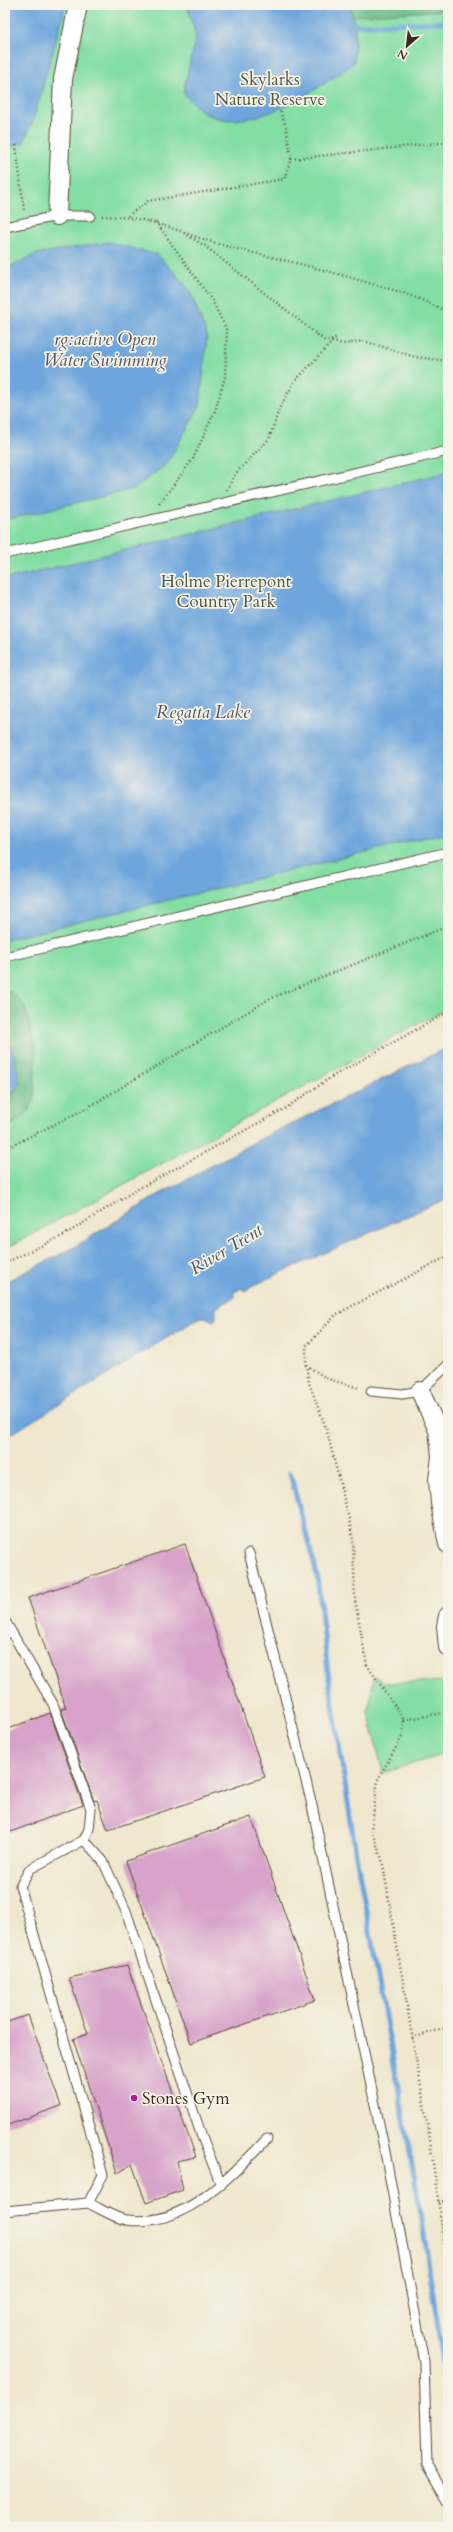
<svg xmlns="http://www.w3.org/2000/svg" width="453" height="2532" font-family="Cardo,serif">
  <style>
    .green { fill: #83dea4; stroke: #5f8461 }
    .forest { fill: #6abd8a; stroke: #527454 }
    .water { fill: #6da5dc; stroke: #54687d }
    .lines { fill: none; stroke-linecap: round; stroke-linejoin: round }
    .stream { stroke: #6da5dc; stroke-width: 5 }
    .building { fill: #d7a3ca }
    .service-casing { stroke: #564638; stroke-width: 11 }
    .minor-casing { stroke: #564638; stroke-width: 20 }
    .path { stroke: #564638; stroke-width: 2.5; stroke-dasharray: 1 3; stroke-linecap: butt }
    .service { stroke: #fff; stroke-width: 9 }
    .minor { stroke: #fff; stroke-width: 18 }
    .poi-dot { fill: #b5179e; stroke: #f7f3e8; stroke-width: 1.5 }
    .labels { text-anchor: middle; stroke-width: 3.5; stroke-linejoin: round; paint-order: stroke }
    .park-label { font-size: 17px; fill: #4d5740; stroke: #f7f3e8 }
    .poi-label { font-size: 17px; fill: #3b2a1e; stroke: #f7f3e8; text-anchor: start }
    .water-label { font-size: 18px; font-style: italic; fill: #4c5560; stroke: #f7f3e8 }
  </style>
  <rect width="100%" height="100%" fill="#f7f3e8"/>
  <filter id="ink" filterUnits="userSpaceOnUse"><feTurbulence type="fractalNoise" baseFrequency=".025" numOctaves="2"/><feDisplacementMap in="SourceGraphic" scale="8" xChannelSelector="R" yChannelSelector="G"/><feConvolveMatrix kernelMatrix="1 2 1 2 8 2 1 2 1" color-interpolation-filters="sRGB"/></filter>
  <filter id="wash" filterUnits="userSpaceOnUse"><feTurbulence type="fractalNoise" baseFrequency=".012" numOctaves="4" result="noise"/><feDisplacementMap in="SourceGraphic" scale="16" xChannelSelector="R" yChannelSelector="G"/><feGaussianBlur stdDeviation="0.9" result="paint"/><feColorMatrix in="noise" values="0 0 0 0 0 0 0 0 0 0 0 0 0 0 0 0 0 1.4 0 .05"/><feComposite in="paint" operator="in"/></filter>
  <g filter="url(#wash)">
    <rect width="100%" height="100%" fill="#efe7ce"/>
    <path class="green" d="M 5,5 L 448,5 L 448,1008 L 5,1249 Z
      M 374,1676 L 386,1683 L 448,1681 L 448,1753 L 383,1773 L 368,1712 Z"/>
    <path class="forest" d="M 349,5 L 448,5 L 448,10 L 352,16 Z
      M 5,992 L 11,992 L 24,1005 L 36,1050 L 34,1101 L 26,1114 L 5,1130 L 5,1100 L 19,1088 L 15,1058 L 5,1032 Z"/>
    <path class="water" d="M 5,5 L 66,5 L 33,121 L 23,143 L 5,149 Z
      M 187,5 L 349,5 L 355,25 L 354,63 C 316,90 253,136 206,114 C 198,110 190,99 183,93 L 196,36 Z
      M 109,242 L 158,255 L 189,289 L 207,335 L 200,406 L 166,465 L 134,489 L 5,520 L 5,269 L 36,254 Z
      M 448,472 L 448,832 L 5,940 L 5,579 Z
      M 5,1032 L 15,1058 L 20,1085 L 5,1100 Z
      M 448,1047 L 448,1198 L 271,1277 L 244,1291 L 242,1288 L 233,1293 L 235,1297 L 216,1308 L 216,1319 L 213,1321 L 205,1317 L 199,1318 L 5,1438 L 5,1282 L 71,1249 L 158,1195 L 260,1139 Z"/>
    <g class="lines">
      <path class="stream" d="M 355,25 L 448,22
        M 290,1473 L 317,1575 L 329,1680 L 356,1855 L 421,2214 L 448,2395"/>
    </g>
    <g id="blocks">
      <path class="building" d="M 185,1544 L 265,1777 L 108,1830 L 97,1800 L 94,1801 L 61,1709 L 66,1708 L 28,1598 Z
        M 50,1713 L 83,1805 L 5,1834 L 5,1730 Z
        M 251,1817 L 315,2000 L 191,2043 L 126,1861 Z
        M 127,1965 L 196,2157 L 177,2161 L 183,2190 L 146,2203 L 132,2164 L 117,2173 L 73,2039 L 88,2034 L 69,1978 Z
        M 28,2015 L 61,2106 L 5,2126 L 5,2023 Z"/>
    </g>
  </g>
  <g filter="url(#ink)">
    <use href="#blocks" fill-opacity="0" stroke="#564638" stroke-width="1"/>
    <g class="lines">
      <defs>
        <path id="service" d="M 5,227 L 57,216 L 90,216
          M 5,554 L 448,451
          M 5,957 L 448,852
          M 371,1391 L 402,1394 L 420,1391 L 448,1365
          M 249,1553 L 311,1801 L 385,2152 L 424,2362 L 427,2465 L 448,2501
          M 5,1621 L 53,1704 L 91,1809 L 89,1829 L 84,1840 L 30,1869 L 20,1886 L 103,2175 L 88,2203 L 5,2211
          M 84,1840 L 103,1861 L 126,1911 L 201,2134 L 221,2185
          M 88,2203 C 100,2208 115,2219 127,2220 C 186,2228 230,2176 267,2139"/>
        <path id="minor" d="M 57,216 L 63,79 L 78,5
          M 420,1391 L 438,1430 L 441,1456 L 438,1480 L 440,1503 L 448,1544
          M 448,1647 L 446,1626 L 448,1616"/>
      </defs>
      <use href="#service" class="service-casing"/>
      <use href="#minor" class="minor-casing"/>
      <path class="path" d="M 16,145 L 24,211
        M 291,159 L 448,142
        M 102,216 C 150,216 175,231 219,244 C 269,257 320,268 369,283 C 398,291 422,298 448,313
        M 128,216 L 148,201 L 284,179 L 291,159 L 286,127 L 280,111
        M 156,222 L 213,302 L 227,331 L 225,377 L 215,411 L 193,459 L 159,504
        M 184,233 L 205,246 L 324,340 L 332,342
        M 331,340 L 337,337
        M 227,490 L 235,474 L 269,439 L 280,407 L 295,381 L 332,342 L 345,344 L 364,341 L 415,357 L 448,361
        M 5,1149 L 85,1109 L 271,998 L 448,926
        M 448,1256 L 337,1314 L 306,1346 L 306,1365 L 309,1383 L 326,1428 L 349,1519 L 353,1540 L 355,1600 L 367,1665 L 404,1720 L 402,1737 L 378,1779 L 371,1830 L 382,1859 L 430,2140 L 448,2273
        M 5,1263 L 64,1235 L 136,1190 L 286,1108 L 333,1076 L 448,1012
        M 306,1365 L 328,1379 L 359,1388
        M 404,1720 L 448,1712
        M 412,2038 L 448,2027
        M 438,2202 L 448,2201"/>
      <use href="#service" class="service"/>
      <use href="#minor" class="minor"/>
    </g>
  </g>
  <circle class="poi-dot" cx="134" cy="2098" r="4"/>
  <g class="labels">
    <g class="park-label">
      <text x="270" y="85">Skylarks<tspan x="270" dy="20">Nature Reserve</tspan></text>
      <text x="226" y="587">Holme Pierrepont<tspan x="226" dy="20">Country Park</tspan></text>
    </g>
    <g class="poi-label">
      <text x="142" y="2104">Stones Gym</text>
    </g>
    <g class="water-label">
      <text x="105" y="345">rg:active Open<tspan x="105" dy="21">Water Swimming</tspan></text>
      <text x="203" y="718">Regatta Lake</text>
      <text transform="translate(226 1249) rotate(-31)" y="6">River Trent</text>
    </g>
  </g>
  <rect width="453" height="2532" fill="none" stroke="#f7f3e8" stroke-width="20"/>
  <g transform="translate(407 46) rotate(208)" stroke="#f7f3e8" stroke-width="3" paint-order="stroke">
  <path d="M0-3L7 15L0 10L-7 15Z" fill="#3b2a1e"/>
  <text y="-6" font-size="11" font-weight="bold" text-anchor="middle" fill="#3b2a1e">N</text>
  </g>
</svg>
